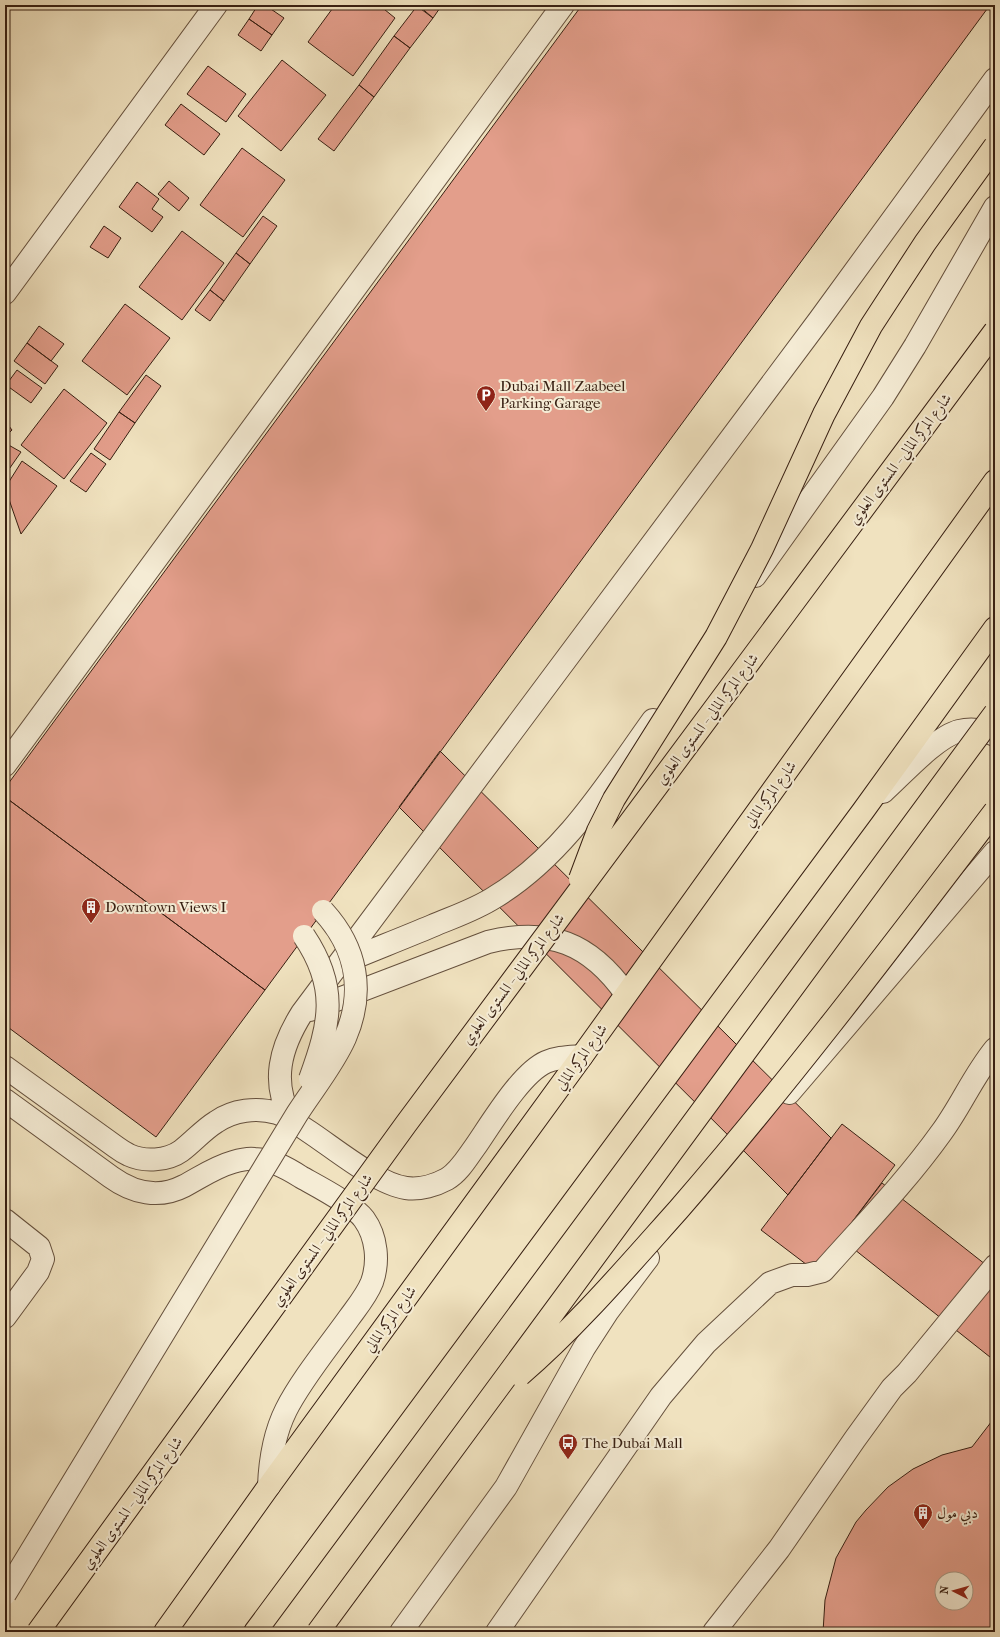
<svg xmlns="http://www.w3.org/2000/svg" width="1000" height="1637" font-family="'IM FELL French Canon',Amiri,serif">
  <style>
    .building { fill: #e39e8b; stroke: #371f12; fill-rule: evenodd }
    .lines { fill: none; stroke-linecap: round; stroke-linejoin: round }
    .minor-casing { stroke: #65503d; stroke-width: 24 }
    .major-casing { stroke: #371f12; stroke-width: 24 }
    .minor { stroke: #f5ecd5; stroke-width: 22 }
    .major { stroke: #f0e2bf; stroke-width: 22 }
    .minor-bridge-casing { stroke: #65503d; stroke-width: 24; stroke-linecap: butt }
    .highway-bridge-casing { stroke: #371f12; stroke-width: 24; stroke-linecap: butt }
    .minor-bridge { stroke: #f5ecd5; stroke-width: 22 }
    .highway-bridge { stroke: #f0e2bf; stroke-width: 22 }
    .labels { text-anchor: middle; stroke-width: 4; stroke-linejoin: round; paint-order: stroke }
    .poi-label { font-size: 15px; fill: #371f12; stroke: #f5ecd5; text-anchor: start }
    .street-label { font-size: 15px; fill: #371f12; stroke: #f5ecd5 }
  </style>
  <rect width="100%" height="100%" fill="#f0e2bf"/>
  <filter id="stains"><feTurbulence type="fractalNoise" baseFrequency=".005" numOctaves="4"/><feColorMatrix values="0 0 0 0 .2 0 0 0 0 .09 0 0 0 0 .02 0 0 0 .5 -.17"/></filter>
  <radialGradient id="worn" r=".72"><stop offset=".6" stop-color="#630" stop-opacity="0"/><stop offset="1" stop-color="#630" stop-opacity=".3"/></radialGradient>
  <path class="building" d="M 258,5 L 265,5 L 284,18 L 272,35 L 249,19 Z
    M 335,5 L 379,5 L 395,18 L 353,76 L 308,42 Z
    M 418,5 L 442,5 L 433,18 Z
    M 582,5 L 990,5 L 265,990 L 5,797 L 5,788 Z
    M 417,6 L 433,18 L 410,48 L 394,36 Z
    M 249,19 L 272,35 L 261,51 L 238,35 Z
    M 394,36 L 410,48 L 374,97 L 359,85 Z
    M 282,60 L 326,95 L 281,151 L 238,116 Z
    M 208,66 L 246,94 L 226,122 L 187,94 Z
    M 359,85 L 374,97 L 334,151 L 318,139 Z
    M 181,104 L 220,134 L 204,155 L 165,125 Z
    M 242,148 L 285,180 L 243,237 L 200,205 Z
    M 169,181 L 189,198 L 179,211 L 158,194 Z
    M 137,182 L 159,199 L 152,209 L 163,217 L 152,232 L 119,207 Z
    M 263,216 L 277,226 L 250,264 L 236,253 Z
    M 104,226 L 121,238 L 108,258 L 90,247 Z
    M 182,231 L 224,263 L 182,320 L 139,287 Z
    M 236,253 L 250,264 L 224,301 L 210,290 Z
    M 210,290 L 224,301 L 210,321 L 195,310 Z
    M 125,304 L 170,338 L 127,395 L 82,361 Z
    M 39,326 L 64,344 L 51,361 L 27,343 Z
    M 27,343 L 58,366 L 45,384 L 14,361 Z
    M 17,370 L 42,388 L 31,403 L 6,385 Z
    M 146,375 L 161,386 L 135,423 L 119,412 Z
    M 64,389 L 107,423 L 64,479 L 21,445 Z
    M 119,412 L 135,423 L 110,460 L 94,449 Z
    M 5,421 L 12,430 L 5,437 Z
    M 5,443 L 21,452 L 5,475 Z
    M 91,453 L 106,464 L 86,492 L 70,481 Z
    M 22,461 L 57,486 L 21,534 L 5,488 Z
    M 440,751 L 831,1138 L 788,1195 L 399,807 Z
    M 5,797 L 265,990 L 156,1137 L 5,1025 Z
    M 842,1124 L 895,1165 L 815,1271 L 761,1230 Z
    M 882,1183 L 995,1272 L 995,1361 L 840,1238 Z
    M 995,1417 L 995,1632 L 823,1632 L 825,1600 L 836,1558 L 856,1522 L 866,1510 L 888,1487 L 913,1469 L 942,1455 L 972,1447 ZM 942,1579 L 966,1579 L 966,1603 L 942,1603 Z"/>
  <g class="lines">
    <defs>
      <path id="minor" d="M 5,293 L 216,5
        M 755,576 L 883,397 L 915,346 L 995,207
        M 5,765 L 563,5
        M 883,792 C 902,775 936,737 959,731 C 971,728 984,730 995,735
        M 339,964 C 370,951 401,939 432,926 C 453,917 475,910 495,897 C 564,855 607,784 653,720
        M 310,1010 L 488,942 C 549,927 590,943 626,994
        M 5,1067 L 116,1147 C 120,1150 125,1153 129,1155 C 144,1162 167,1161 181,1151 C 193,1142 203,1130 216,1122 C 233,1110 257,1107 277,1113 C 288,1117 298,1124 308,1131 C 334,1148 377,1184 406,1188 C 420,1190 436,1185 447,1179 C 459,1172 467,1158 475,1147 C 491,1124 521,1073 546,1062 C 557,1057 569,1057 582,1056
        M 789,1093 L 995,852
        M 5,1100 L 111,1177 C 133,1193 159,1199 184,1186 C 201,1177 215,1167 233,1162 C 240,1160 247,1158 254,1159 C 271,1159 287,1168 301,1177 C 317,1186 354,1205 364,1219 C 377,1237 379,1262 372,1282 C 367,1295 357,1307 349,1318 C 329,1346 301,1380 286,1410 C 274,1434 270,1460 269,1486
        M 291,1119 C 271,1082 280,1048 302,1013 L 820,319 L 995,79
        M 5,1220 L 39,1247 L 43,1259 L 38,1272 L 5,1317
        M 401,1632 L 506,1487 L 584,1348 L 608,1311 L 648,1258
        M 497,1632 L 661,1396 L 706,1343 L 770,1283 L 792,1275 L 807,1275 L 823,1271 C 863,1226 906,1182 941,1133 C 961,1106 973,1076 995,1049
        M 714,1632 L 779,1549 L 855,1439 L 892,1388 L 907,1373 L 995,1266"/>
      <path id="major" d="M 165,1632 L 269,1486 L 582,1056 L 995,481
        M 255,1632 L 863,811 L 995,628"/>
    </defs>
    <use href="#minor" class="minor-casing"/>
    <use href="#major" class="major-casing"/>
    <use href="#minor" class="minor"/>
    <use href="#major" class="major"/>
    <defs>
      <path id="minor-bridge" d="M 304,936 C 339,988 330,1024 310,1079
        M 5,1594 L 297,1114 C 313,1089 333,1065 345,1038 C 365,992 357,948 323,911"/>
      <path id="highway-bridge" d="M 580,879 L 598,831 L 614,799 L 716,637 L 762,549 L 824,414 L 871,326 L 925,243 L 995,146
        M 520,1375 C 578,1325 628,1266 679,1209 C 790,1081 892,946 995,811
        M 38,1632 L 406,1124 L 995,331
        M 318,1632 L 995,713"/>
    </defs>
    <use href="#minor-bridge" class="minor-bridge-casing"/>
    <use href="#highway-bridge" class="highway-bridge-casing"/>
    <use href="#minor-bridge" class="minor-bridge"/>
    <use href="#highway-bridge" class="highway-bridge"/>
  </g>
  <defs>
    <symbol id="parking-pin" viewBox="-11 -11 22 30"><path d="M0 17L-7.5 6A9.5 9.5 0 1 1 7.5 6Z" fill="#8f2418" stroke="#f5ecd5"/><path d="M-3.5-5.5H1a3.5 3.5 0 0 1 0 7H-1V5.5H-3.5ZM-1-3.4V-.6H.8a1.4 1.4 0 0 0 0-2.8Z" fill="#fff"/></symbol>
    <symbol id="building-pin" viewBox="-11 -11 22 30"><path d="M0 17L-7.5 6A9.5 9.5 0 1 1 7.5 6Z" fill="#8f2418" stroke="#f5ecd5"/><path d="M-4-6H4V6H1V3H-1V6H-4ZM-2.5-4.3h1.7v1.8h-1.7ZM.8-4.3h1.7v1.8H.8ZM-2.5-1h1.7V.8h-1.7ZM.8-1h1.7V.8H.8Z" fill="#fff"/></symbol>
    <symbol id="bus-pin" viewBox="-11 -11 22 30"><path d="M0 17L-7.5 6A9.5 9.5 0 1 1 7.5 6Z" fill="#8f2418" stroke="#f5ecd5"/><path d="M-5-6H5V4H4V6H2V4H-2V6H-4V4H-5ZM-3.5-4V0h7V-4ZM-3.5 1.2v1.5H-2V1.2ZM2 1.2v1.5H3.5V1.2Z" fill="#fff"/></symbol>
  </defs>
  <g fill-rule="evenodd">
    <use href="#parking-pin" x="475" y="384" width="22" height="30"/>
    <use href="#building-pin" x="80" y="896" width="22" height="30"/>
    <use href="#bus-pin" x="557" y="1432" width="22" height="30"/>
    <use href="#building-pin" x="912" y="1502" width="22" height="30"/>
  </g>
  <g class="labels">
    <g class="poi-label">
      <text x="500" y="391">Dubai Mall Zaabeel<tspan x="500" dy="17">Parking Garage</tspan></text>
      <text x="105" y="912">Downtown Views I</text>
      <text x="582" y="1448">The Dubai Mall</text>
      <text x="937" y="1518">دبي مول</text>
    </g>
    <g class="street-label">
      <text transform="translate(900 459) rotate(-53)" y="5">شارع المركز المالي - المستوى العلوي</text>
      <text transform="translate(707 719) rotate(-53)" y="5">شارع المركز المالي - المستوى العلوي</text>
      <text transform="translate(770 794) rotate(-54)" y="5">شارع المركز المالي</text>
      <text transform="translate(513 979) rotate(-53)" y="5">شارع المركز المالي - المستوى العلوي</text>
      <text transform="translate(581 1057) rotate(-54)" y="5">شارع المركز المالي</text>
      <text transform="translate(322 1240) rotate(-54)" y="5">شارع المركز المالي - المستوى العلوي</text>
      <text transform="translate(390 1319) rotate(-54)" y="5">شارع المركز المالي</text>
      <text transform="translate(132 1503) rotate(-54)" y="5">شارع المركز المالي - المستوى العلوي</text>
    </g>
  </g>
  <rect width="1000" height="1637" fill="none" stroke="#f0e2bf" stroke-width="20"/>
  <rect x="6" y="6" width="988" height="1625" fill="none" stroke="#371f12" stroke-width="2"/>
  <rect x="10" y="10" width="980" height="1617" fill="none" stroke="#371f12"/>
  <g transform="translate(954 1591) rotate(276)"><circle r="19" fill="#f5ecd5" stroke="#a99a87"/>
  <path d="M0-3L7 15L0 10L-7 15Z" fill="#8f2418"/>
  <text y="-6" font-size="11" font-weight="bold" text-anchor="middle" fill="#371f12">N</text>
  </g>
  <rect width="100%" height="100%" filter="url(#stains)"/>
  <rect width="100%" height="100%" fill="url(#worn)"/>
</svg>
